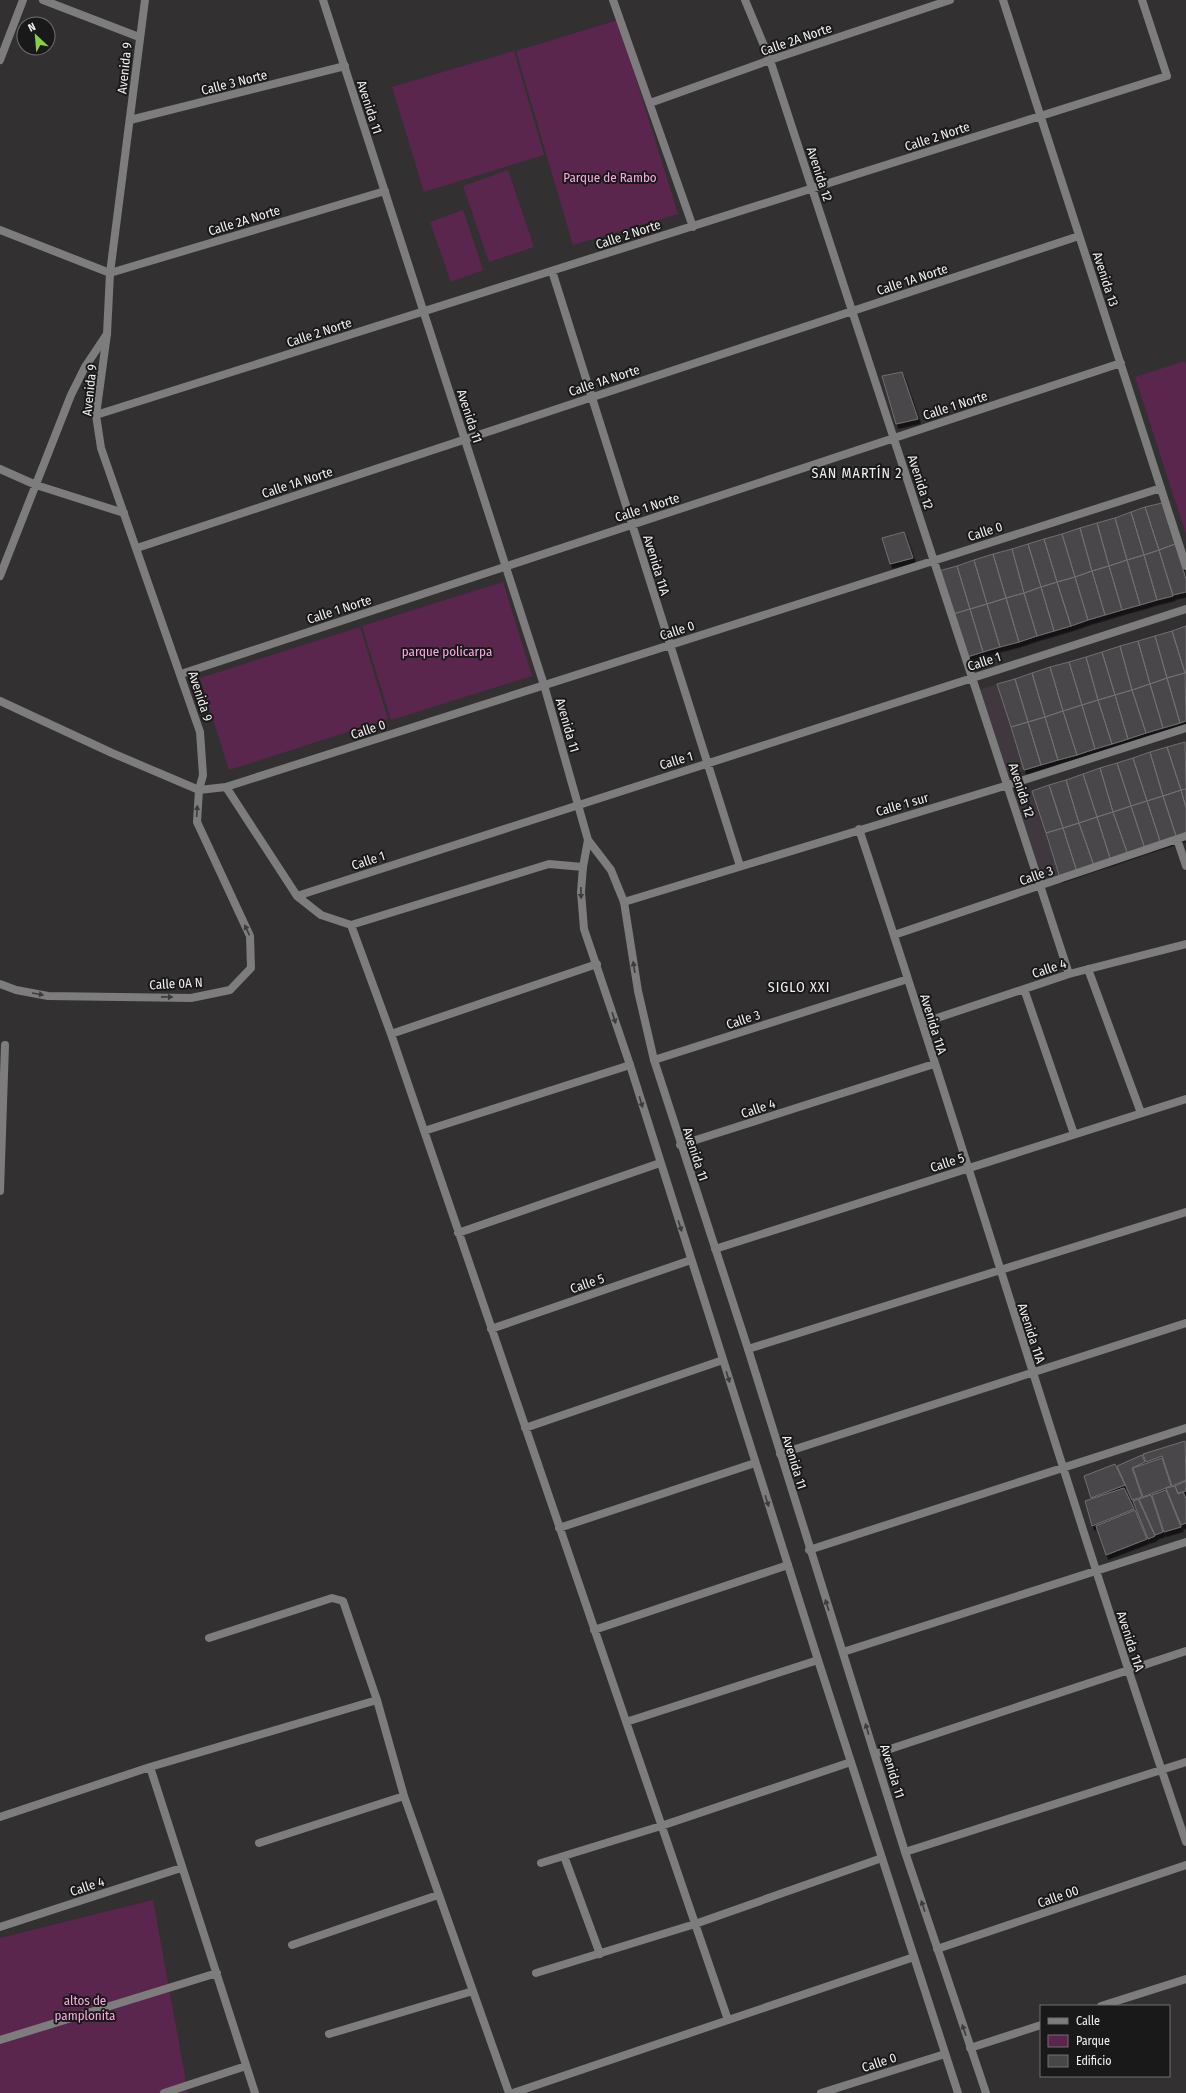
<svg xmlns="http://www.w3.org/2000/svg" width="1186" height="2093" font-family="'Fira Sans Condensed',sans-serif">
  <style>
    .built { fill: #40383e }
    .green { fill: #5a264d }
    .building { fill: #484648; stroke: #716f71; filter: url(#shadow) }
    .lines { fill: none; stroke-linecap: round; stroke-linejoin: round }
    .minor { stroke: #7c7d7c; stroke-width: 8 }
    .tertiary { stroke: #7c7d7c; stroke-width: 8 }
    .oneway { fill: #3c3c3c }
    .labels { text-anchor: middle; stroke-width: 4; stroke-linejoin: round; paint-order: stroke }
    .street-label { font-size: 13px; fill: #f2f0f1; stroke: #1a1919 }
    .park-label { font-size: 13px; fill: #fda8e5; stroke: #1a1919 }
    .neighbourhood-label { font-size: 14px; letter-spacing: 1px; fill: #f2f0f1; stroke: #1a1919 }
  </style>
  <defs>
    <filter id="shadow"><feDropShadow dx="2.5" dy="4.5" stdDeviation="0" flood-color="#0009"/></filter>
  </defs>
  <rect width="100%" height="100%" fill="#333032"/>
  <path class="built" d="M 997,684 L 1024,770 L 1005,775 L 978,690 Z
    M 1032,791 L 1060,878 L 1041,884 L 1012,797 Z"/>
  <path class="green" d="M 618,20 L 678,214 L 573,245 L 516,51 Z
    M 514,51 L 544,155 L 424,192 L 392,87 Z
    M 508,170 L 534,247 L 489,262 L 463,186 Z
    M 463,210 L 483,270 L 451,282 L 430,222 Z
    M 1185,361 L 1186,364 L 1186,534 L 1135,377 Z
    M 503,582 L 532,676 L 391,720 L 362,626 Z
    M 360,627 L 388,719 L 229,770 L 200,678 Z
    M 153,1900 L 188,2093 L 0,2093 L 0,1938 Z"/>
  <path class="building" d="M 902,372 L 918,419 L 896,424 L 882,376 Z
    M 1162,503 L 1175,544 L 1159,550 L 1145,507 Z
    M 1145,507 L 1159,550 L 1144,555 L 1131,512 Z
    M 1131,512 L 1144,555 L 1127,560 L 1115,518 Z
    M 1115,518 L 1127,560 L 1109,566 L 1097,523 Z
    M 1097,523 L 1109,566 L 1092,571 L 1080,528 Z
    M 1080,528 L 1092,571 L 1075,577 L 1062,534 Z
    M 904,532 L 913,558 L 890,564 L 882,538 Z
    M 1062,534 L 1075,577 L 1057,582 L 1044,539 Z
    M 1044,539 L 1057,582 L 1041,587 L 1028,544 Z
    M 1028,544 L 1041,587 L 1024,593 L 1012,549 Z
    M 1175,544 L 1186,579 L 1186,592 L 1173,595 L 1159,550 Z
    M 1012,549 L 1024,593 L 1006,598 L 993,554 Z
    M 1159,550 L 1173,596 L 1157,600 L 1144,555 Z
    M 993,554 L 1006,598 L 987,604 L 974,560 Z
    M 1144,555 L 1157,600 L 1140,605 L 1127,560 Z
    M 974,560 L 987,604 L 970,609 L 957,566 Z
    M 1127,560 L 1140,605 L 1122,610 L 1109,566 Z
    M 957,566 L 970,609 L 953,614 L 939,571 Z
    M 1109,566 L 1122,610 L 1105,615 L 1092,571 Z
    M 1092,571 L 1105,615 L 1088,620 L 1075,577 Z
    M 1075,577 L 1088,620 L 1071,626 L 1057,582 Z
    M 1057,582 L 1071,626 L 1054,631 L 1041,587 Z
    M 1041,587 L 1054,631 L 1037,636 L 1024,593 Z
    M 1024,593 L 1037,636 L 1019,642 L 1006,598 Z
    M 1006,598 L 1019,642 L 1000,647 L 987,604 Z
    M 987,604 L 1000,647 L 983,652 L 970,609 Z
    M 970,609 L 983,652 L 967,657 L 953,614 Z
    M 1186,626 L 1186,673 L 1185,673 L 1172,631 Z
    M 1172,631 L 1185,673 L 1167,678 L 1155,636 Z
    M 1155,636 L 1167,678 L 1150,684 L 1138,641 Z
    M 1138,641 L 1150,684 L 1132,690 L 1120,646 Z
    M 1120,646 L 1132,690 L 1115,695 L 1102,652 Z
    M 1102,652 L 1115,695 L 1098,700 L 1086,657 Z
    M 1086,657 L 1098,700 L 1082,705 L 1069,662 Z
    M 1069,662 L 1082,705 L 1063,711 L 1050,667 Z
    M 1050,667 L 1063,711 L 1045,717 L 1032,673 Z
    M 1032,673 L 1045,717 L 1028,722 L 1015,679 Z
    M 1185,673 L 1186,721 L 1180,723 L 1167,678 Z
    M 1167,678 L 1180,723 L 1163,728 L 1150,684 Z
    M 1015,679 L 1028,722 L 1011,727 L 997,684 Z
    M 1150,684 L 1163,728 L 1146,733 L 1132,690 Z
    M 1132,690 L 1146,733 L 1128,739 L 1115,695 Z
    M 1115,695 L 1128,739 L 1112,744 L 1098,700 Z
    M 1098,700 L 1112,744 L 1095,749 L 1082,705 Z
    M 1082,705 L 1095,749 L 1077,755 L 1063,711 Z
    M 1063,711 L 1077,755 L 1058,760 L 1045,717 Z
    M 1045,717 L 1058,760 L 1041,765 L 1028,722 Z
    M 1028,722 L 1041,765 L 1024,770 L 1011,727 Z
    M 1185,742 L 1186,789 L 1181,790 L 1167,747 Z
    M 1167,747 L 1181,790 L 1163,796 L 1150,752 Z
    M 1150,752 L 1163,796 L 1147,801 L 1133,758 Z
    M 1133,758 L 1147,801 L 1131,806 L 1117,763 Z
    M 1117,763 L 1131,806 L 1113,812 L 1100,768 Z
    M 1100,768 L 1113,812 L 1097,817 L 1083,774 Z
    M 1083,774 L 1097,817 L 1079,823 L 1066,780 Z
    M 1066,780 L 1079,823 L 1063,828 L 1049,785 Z
    M 1049,785 L 1063,828 L 1046,833 L 1032,791 Z
    M 1186,789 L 1186,808 L 1181,790 Z
    M 1181,790 L 1186,808 L 1186,836 L 1177,839 L 1163,796 Z
    M 1163,796 L 1177,839 L 1161,844 L 1147,801 Z
    M 1147,801 L 1161,844 L 1145,849 L 1131,806 Z
    M 1131,806 L 1145,849 L 1128,855 L 1113,812 Z
    M 1113,812 L 1128,855 L 1111,861 L 1097,817 Z
    M 1097,817 L 1111,861 L 1094,866 L 1079,823 Z
    M 1079,823 L 1094,866 L 1077,872 L 1063,828 Z
    M 1063,828 L 1077,872 L 1060,878 L 1046,833 Z
    M 1185,1441 L 1186,1480 L 1172,1486 L 1162,1456 L 1146,1462 L 1143,1454 Z
    M 1142,1455 L 1145,1462 L 1132,1468 L 1142,1497 L 1132,1500 L 1117,1466 Z
    M 1162,1458 L 1171,1486 L 1143,1497 L 1133,1468 Z
    M 1115,1464 L 1125,1485 L 1091,1498 L 1084,1476 Z
    M 1186,1481 L 1186,1491 L 1178,1493 L 1175,1486 Z
    M 1175,1486 L 1178,1494 L 1183,1492 L 1186,1499 L 1186,1523 L 1181,1525 L 1166,1488 Z
    M 1124,1488 L 1134,1509 L 1092,1526 L 1085,1501 Z
    M 1166,1490 L 1181,1527 L 1164,1532 L 1152,1495 Z
    M 1151,1495 L 1163,1532 L 1155,1535 L 1139,1499 Z
    M 1138,1499 L 1155,1536 L 1148,1539 L 1133,1501 Z
    M 1135,1510 L 1147,1539 L 1106,1555 L 1096,1526 Z"/>
  <g class="lines">
    <path class="minor" d="M 43,0 L 139,37
      M 613,0 L 693,227
      M 745,0 L 770,60 L 1069,974
      M 1003,0 L 1186,566
      M 0,60 L 23,0
      M 650,103 L 770,60 L 950,0
      M 130,120 L 345,66
      M 0,230 L 110,273 L 385,191
      M 552,271 L 740,866
      M 96,415 L 1167,76 L 1142,0
      M 0,469 L 36,485 L 124,513
      M 137,548 L 1079,236
      M 0,576 L 71,395 L 85,367 L 107,334
      M 181,674 L 1121,363
      M 0,701 L 112,753 L 199,790 L 226,787 L 1161,488
      M 226,787 L 297,896 L 321,915 L 351,925 L 549,864 L 583,867
      M 859,829 C 971,1166 1071,1506 1186,1842
      M 1177,839 L 1186,866
      M 297,896 C 593,798 890,705 1186,609
      M 624,902 L 1008,785 L 1186,728
      M 351,925 L 391,1034 L 728,2020
      M 894,935 L 1186,836
      M 1088,969 L 1141,1113
      M 1024,989 L 1074,1134
      M 922,1023 L 1069,974 L 1186,944
      M 391,1034 L 597,964
      M 654,1060 L 908,979
      M 424,1131 L 630,1065
      M 680,1145 L 934,1064
      M 0,1191 L 5,1045
      M 458,1233 L 660,1163
      M 715,1249 L 1186,1099
      M 491,1329 L 691,1260
      M 748,1349 L 1186,1212
      M 525,1428 L 723,1360
      M 780,1454 L 1186,1323
      M 559,1528 L 755,1463
      M 809,1550 L 1186,1428
      M 594,1630 L 788,1565
      M 209,1638 L 332,1598 L 343,1601 L 377,1700 L 404,1796 L 509,2093
      M 843,1652 L 1186,1542
      M 626,1722 L 818,1660
      M 875,1754 L 1186,1651
      M 150,1767 L 255,2093
      M 0,1817 L 150,1767 L 377,1700
      M 259,1843 L 404,1796
      M 905,1852 L 1186,1762
      M 564,1856 L 600,1954
      M 541,1863 L 661,1826 L 851,1762
      M 0,1927 L 181,1868
      M 292,1945 L 438,1895
      M 937,1949 L 1186,1865
      M 536,1973 L 695,1924 L 882,1858
      M 1101,2006 L 1186,1979
      M 329,2034 L 473,1991
      M 0,2040 L 217,1973
      M 970,2048 L 1041,2025
      M 164,2093 L 246,2066
      M 513,2093 L 914,1957
      M 821,2093 L 945,2054"/>
    <path class="tertiary" d="M 323,0 L 544,685 L 588,840 L 611,870 L 624,902 L 638,991 L 654,1060 L 748,1349 L 905,1852 L 986,2093
      M 588,840 L 583,867 L 581,892 L 584,929 L 630,1065 L 818,1660 L 958,2093
      M 0,984 L 16,990 L 48,996 L 191,998 L 230,990 L 251,968 L 250,936 L 197,822 L 199,790 L 203,775 L 200,732 L 101,448 L 96,415 L 107,334 L 110,273 L 145,0"/>
  </g>
  <defs><path id="oneway-solid" d="M-6-.8H1V-3.2L6.5 0L1 3.2V.8H-6Z"/></defs>
  <g class="oneway">
    <use href="#oneway-solid" transform="translate(197 811) rotate(-87)"/>
    <use href="#oneway-solid" transform="translate(581 893) rotate(89)"/>
    <use href="#oneway-solid" transform="translate(247 930) rotate(-115)"/>
    <use href="#oneway-solid" transform="translate(634 967) rotate(-99)"/>
    <use href="#oneway-solid" transform="translate(38 994) rotate(10)"/>
    <use href="#oneway-solid" transform="translate(167 997) rotate(1)"/>
    <use href="#oneway-solid" transform="translate(614 1018) rotate(72)"/>
    <use href="#oneway-solid" transform="translate(641 1102) rotate(73)"/>
    <use href="#oneway-solid" transform="translate(680 1226) rotate(72)"/>
    <use href="#oneway-solid" transform="translate(728 1377) rotate(72)"/>
    <use href="#oneway-solid" transform="translate(767 1501) rotate(72)"/>
    <use href="#oneway-solid" transform="translate(827 1605) rotate(-108)"/>
    <use href="#oneway-solid" transform="translate(867 1729) rotate(-107)"/>
    <use href="#oneway-solid" transform="translate(923 1906) rotate(-108)"/>
    <use href="#oneway-solid" transform="translate(964 2030) rotate(-109)"/>
  </g>
  <g class="labels">
    <g class="street-label">
      <text transform="translate(796 39) rotate(-19)" y="5">Calle 2A Norte</text>
      <text transform="translate(124 68) rotate(-84)" y="5">Avenida 9</text>
      <text transform="translate(234 82) rotate(-14)" y="5">Calle 3 Norte</text>
      <text transform="translate(370 107) rotate(72)" y="5">Avenida 11</text>
      <text transform="translate(937 136) rotate(-18)" y="5">Calle 2 Norte</text>
      <text transform="translate(820 174) rotate(72)" y="5">Avenida 12</text>
      <text transform="translate(244 220) rotate(-17)" y="5">Calle 2A Norte</text>
      <text transform="translate(628 234) rotate(-18)" y="5">Calle 2 Norte</text>
      <text transform="translate(912 279) rotate(-18)" y="5">Calle 1A Norte</text>
      <text transform="translate(1106 279) rotate(72)" y="5">Avenida 13</text>
      <text transform="translate(319 332) rotate(-18)" y="5">Calle 2 Norte</text>
      <text transform="translate(604 380) rotate(-18)" y="5">Calle 1A Norte</text>
      <text transform="translate(89 390) rotate(-84)" y="5">Avenida 9</text>
      <text transform="translate(955 405) rotate(-18)" y="5">Calle 1 Norte</text>
      <text transform="translate(470 416) rotate(72)" y="5">Avenida 11</text>
      <text transform="translate(297 482) rotate(-18)" y="5">Calle 1A Norte</text>
      <text transform="translate(921 482) rotate(72)" y="5">Avenida 12</text>
      <text transform="translate(647 507) rotate(-18)" y="5">Calle 1 Norte</text>
      <text transform="translate(985 531) rotate(-18)" y="5">Calle 0</text>
      <text transform="translate(657 565) rotate(73)" y="5">Avenida 11A</text>
      <text transform="translate(339 609) rotate(-18)" y="5">Calle 1 Norte</text>
      <text transform="translate(677 630) rotate(-18)" y="5">Calle 0</text>
      <text transform="translate(984 661) rotate(-18)" y="5">Calle 1</text>
      <text transform="translate(201 696) rotate(72)" y="5">Avenida 9</text>
      <text transform="translate(568 725) rotate(74)" y="5">Avenida 11</text>
      <text transform="translate(368 729) rotate(-18)" y="5">Calle 0</text>
      <text transform="translate(676 760) rotate(-17)" y="5">Calle 1</text>
      <text transform="translate(1022 790) rotate(72)" y="5">Avenida 12</text>
      <text transform="translate(902 804) rotate(-16)" y="5">Calle 1 sur</text>
      <text transform="translate(368 860) rotate(-18)" y="5">Calle 1</text>
      <text transform="translate(1036 875) rotate(-19)" y="5">Calle 3</text>
      <text transform="translate(1049 968) rotate(-18)" y="5">Calle 4</text>
      <text transform="translate(176 983) rotate(-3)" y="5">Calle 0A N</text>
      <text transform="translate(743 1019) rotate(-18)" y="5">Calle 3</text>
      <text transform="translate(934 1024) rotate(73)" y="5">Avenida 11A</text>
      <text transform="translate(758 1108) rotate(-18)" y="5">Calle 4</text>
      <text transform="translate(696 1154) rotate(72)" y="5">Avenida 11</text>
      <text transform="translate(947 1162) rotate(-18)" y="5">Calle 5</text>
      <text transform="translate(587 1283) rotate(-19)" y="5">Calle 5</text>
      <text transform="translate(1032 1333) rotate(72)" y="5">Avenida 11A</text>
      <text transform="translate(795 1462) rotate(73)" y="5">Avenida 11</text>
      <text transform="translate(1131 1641) rotate(72)" y="5">Avenida 11A</text>
      <text transform="translate(893 1771) rotate(73)" y="5">Avenida 11</text>
      <text transform="translate(87 1886) rotate(-18)" y="5">Calle 4</text>
      <text transform="translate(1058 1896) rotate(-19)" y="5">Calle 00</text>
      <text transform="translate(879 2062) rotate(-18)" y="5">Calle 0</text>
    </g>
    <g class="park-label">
      <text x="610" y="182">Parque de Rambo</text>
      <text x="447" y="656">parque policarpa</text>
      <text x="85" y="2005">altos de<tspan x="85" dy="15">pamplonita</tspan></text>
    </g>
    <g class="neighbourhood-label">
      <text x="857" y="478">SAN MARTÍN 2</text>
      <text x="799" y="992">SIGLO XXI</text>
    </g>
  </g>
  <rect x="1040" y="2005" width="130" height="72" fill="#1a1919" stroke="#706f6f"/>
  <rect x="1048" y="2018" width="20" height="6" fill="#7c7d7c" stroke="#706f6f"/>
  <text x="1076" y="2025" font-size="12" fill="#f2f0f1">Calle</text>
  <rect x="1048" y="2035" width="20" height="12" fill="#5a264d" stroke="#706f6f"/>
  <text x="1076" y="2045" font-size="12" fill="#f2f0f1">Parque</text>
  <rect x="1048" y="2055" width="20" height="12" fill="#484648" stroke="#706f6f"/>
  <text x="1076" y="2065" font-size="12" fill="#f2f0f1">Edificio</text>
  <g transform="translate(36 36) rotate(334)"><circle r="19" fill="#1a1919" stroke="#706f6f"/>
  <path d="M0-3L7 15L0 10L-7 15Z" fill="#8ace47"/>
  <text y="-6" font-size="11" font-weight="bold" text-anchor="middle" fill="#f2f0f1">N</text>
  </g>
</svg>
